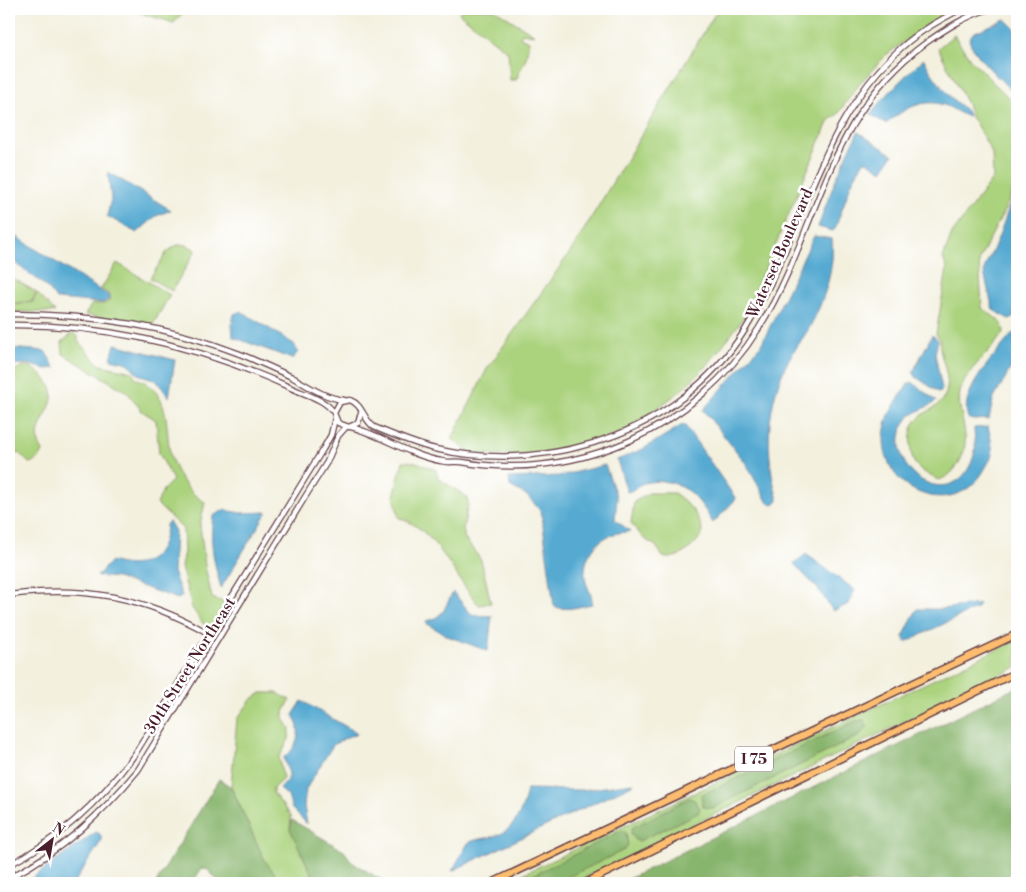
<svg xmlns="http://www.w3.org/2000/svg" width="1026" height="892" font-family="'Libre Bodoni',serif">
  <style>
    .green { fill: #abd37e; stroke: #7a7954 }
    .forest { fill: #88b56d; stroke: #696a4c }
    .water { fill: #56aad2; stroke: #50647e }
    .lines { fill: none; stroke-linecap: round; stroke-linejoin: round }
    .tertiary-casing { stroke: #633e46; stroke-width: 7 }
    .motorway-casing { stroke: #633e46; stroke-width: 9 }
    .tertiary { stroke: #fff; stroke-width: 4.5 }
    .motorway { stroke: #fcbd6f; stroke-width: 6 }
    .labels { text-anchor: middle; stroke-width: 5; stroke-linejoin: round; paint-order: stroke }
    .shield { fill: #fff; stroke: #80626b; stroke-width: 1 }
    .shield-label { font-size: 15px; font-weight: bold; fill: #4a1f2b }
    .street-label { font-size: 16px; fill: #4a1f2b; stroke: #fff }
  </style>
  <rect width="100%" height="100%" fill="#fff"/>
  <filter id="ink" filterUnits="userSpaceOnUse"><feTurbulence type="fractalNoise" baseFrequency=".02" numOctaves="2"/><feDisplacementMap in="SourceGraphic" scale="10" xChannelSelector="R" yChannelSelector="G"/><feConvolveMatrix kernelMatrix="1 2 1 2 8 2 1 2 1" color-interpolation-filters="sRGB"/></filter>
  <filter id="wash" filterUnits="userSpaceOnUse"><feTurbulence type="fractalNoise" baseFrequency=".0096" numOctaves="4" result="noise"/><feDisplacementMap in="SourceGraphic" scale="20" xChannelSelector="R" yChannelSelector="G"/><feGaussianBlur stdDeviation="1.12" result="paint"/><feColorMatrix in="noise" values="0 0 0 0 0 0 0 0 0 0 0 0 0 0 0 0 0 1.4 0 .05"/><feComposite in="paint" operator="in"/></filter>
  <g filter="url(#wash)">
    <rect width="100%" height="100%" fill="#f3f0de"/>
    <path class="green" d="M 127,9 L 186,9 L 174,23 Z
      M 462,9 L 494,9 L 535,35 L 522,33 L 520,37 L 529,41 L 526,58 L 516,80 L 510,80 L 508,52 L 459,13 Z
      M 718,9 L 947,9 L 947,11 L 886,55 L 861,82 L 837,115 L 829,120 L 745,316 L 706,367 L 677,394 L 622,433 L 562,451 L 511,456 L 472,454 L 452,439 L 487,369 L 571,251 Z
      M 954,35 L 970,59 L 1017,106 L 1017,187 L 1013,189 L 1008,203 L 979,260 L 982,308 L 1001,322 L 1004,331 C 992,352 969,366 961,389 C 953,409 976,437 958,464 C 952,473 949,476 939,480 C 930,476 919,470 914,462 C 909,453 909,428 916,421 C 927,408 943,409 947,389 C 950,372 938,356 940,340 L 936,334 L 947,269 L 943,258 L 952,234 L 993,178 L 992,153 L 975,122 L 972,119 L 967,104 L 938,48 Z
      M 177,245 L 187,245 L 196,250 L 172,291 L 150,278 L 167,252 Z
      M 117,263 L 170,295 L 152,326 L 85,315 L 92,304 L 104,304 L 110,300 L 110,295 L 101,289 Z
      M 9,276 L 36,292 L 32,301 L 9,304 Z
      M 37,293 L 55,312 L 9,312 L 9,306 L 33,302 Z
      M 73,333 L 78,336 L 78,341 L 100,365 L 133,372 L 135,378 C 171,389 165,424 170,453 C 173,470 190,495 205,502 L 200,525 L 205,566 L 212,598 L 226,603 L 211,629 L 204,625 L 192,608 L 181,567 L 184,551 L 183,529 L 157,504 L 163,490 L 173,480 L 159,453 L 156,420 L 142,411 L 127,392 L 63,354 L 62,342 Z
      M 24,366 C 32,366 34,369 40,374 C 75,402 23,422 43,451 C 40,459 37,461 29,463 L 19,453 L 9,456 L 9,377 L 15,370 Z
      M 403,461 L 416,462 L 436,470 L 438,478 L 467,497 L 468,504 L 463,529 L 465,539 L 481,560 L 491,603 L 479,605 C 455,579 436,528 399,518 L 394,496 Z
      M 649,493 L 674,493 C 689,503 699,515 703,533 C 694,546 680,561 663,557 L 656,546 L 643,538 L 631,523 L 634,502 Z
      M 1017,640 L 1017,667 L 574,883 L 504,883 Z
      M 261,693 L 277,693 L 290,700 L 284,712 L 284,719 L 290,728 L 289,739 L 279,758 L 283,779 L 273,788 L 273,793 L 291,816 L 290,829 L 316,883 L 282,883 L 265,861 L 231,787 L 237,719 L 251,700 Z"/>
    <path class="forest" d="M 1017,687 L 1017,883 L 620,883 Z
      M 864,720 L 868,726 L 859,736 L 713,808 L 703,807 L 701,795 L 856,721 Z
      M 219,779 L 231,787 L 265,861 L 282,883 L 220,883 L 208,870 L 202,868 L 192,883 L 156,883 Z
      M 689,798 L 694,800 L 700,808 L 698,813 L 639,841 L 635,840 L 631,833 L 632,828 Z
      M 292,820 L 344,851 L 353,863 L 387,883 L 316,883 L 290,829 Z
      M 623,830 L 626,833 L 628,845 L 624,850 L 556,883 L 517,883 Z"/>
    <path class="water" d="M 1005,19 L 1017,31 L 1017,96 C 1006,85 971,53 969,39 L 973,33 Z
      M 924,59 C 928,70 947,95 957,103 C 963,108 967,110 969,117 C 959,114 951,106 940,104 C 920,99 901,111 886,124 L 873,116 L 871,114 C 887,94 904,76 924,59 Z
      M 858,132 L 893,155 L 882,171 L 867,161 L 863,162 L 851,184 L 835,229 L 833,231 L 818,227 L 835,181 Z
      M 108,172 L 171,210 L 156,216 L 137,233 L 107,216 L 111,199 Z
      M 1017,189 L 1017,298 L 1013,318 L 1009,319 L 993,310 L 984,273 L 985,266 C 998,242 1006,217 1014,191 Z
      M 9,232 L 109,296 L 109,299 L 103,303 L 56,299 C 44,279 17,269 10,256 C 7,250 9,239 9,232 Z
      M 814,236 L 832,239 C 835,270 823,304 808,330 C 802,340 795,349 789,359 C 766,404 764,452 778,500 L 773,505 L 768,503 L 745,462 L 703,410 L 761,345 Z
      M 241,311 L 294,344 L 298,352 L 292,359 L 233,337 L 232,324 L 234,314 Z
      M 1014,332 L 1017,334 L 1017,357 L 993,400 L 989,419 L 973,420 L 968,418 C 958,391 998,352 1014,332 Z
      M 932,335 L 938,340 L 935,354 L 942,389 L 940,393 L 916,377 L 913,372 Z
      M 115,344 L 175,360 L 169,397 L 156,380 L 138,374 L 128,363 L 111,359 Z
      M 9,348 L 45,351 L 55,368 L 47,369 L 26,364 L 9,365 Z
      M 912,382 L 936,401 C 926,410 909,411 903,426 C 883,476 960,518 975,451 C 976,444 974,435 974,428 L 988,427 C 990,435 993,446 992,454 C 992,458 988,463 986,467 C 956,526 870,490 886,424 C 889,410 901,396 908,384 Z
      M 684,424 L 736,499 L 713,523 C 697,495 680,475 644,483 C 637,485 634,491 627,492 L 617,460 L 643,449 Z
      M 605,465 L 617,498 L 615,520 L 630,531 C 625,533 617,532 611,535 C 593,542 581,562 586,582 C 588,589 593,596 592,604 C 581,606 565,612 554,606 L 541,511 L 526,495 L 510,486 L 509,478 L 560,476 Z
      M 224,510 L 241,513 L 267,512 L 221,588 C 214,563 209,542 213,516 Z
      M 169,521 L 175,531 L 173,572 L 182,596 L 178,599 L 117,578 L 97,576 L 111,561 C 142,572 165,558 166,525 Z
      M 806,554 L 855,590 L 849,604 L 833,611 L 819,590 L 794,564 Z
      M 453,592 L 472,615 L 492,616 L 488,651 L 450,637 L 427,624 L 426,621 L 434,619 L 443,612 Z
      M 979,604 L 977,608 L 906,642 L 903,637 L 917,609 L 942,609 Z
      M 302,701 L 357,733 L 356,735 L 349,736 L 333,745 L 306,789 L 304,806 L 307,824 L 292,809 L 288,796 L 280,789 C 296,773 286,774 284,757 C 298,748 303,730 293,715 Z
      M 633,783 L 634,784 L 452,871 L 468,843 C 477,838 486,839 495,836 C 516,830 524,807 527,789 L 582,790 Z
      M 96,832 L 100,834 L 102,840 L 74,883 L 34,883 L 32,878 Z"/>
  </g>
  <g filter="url(#ink)">
    <g class="lines">
      <defs>
        <path id="tertiary" d="M 9,314 C 87,314 166,325 240,354 C 257,361 275,369 292,377 C 308,386 325,398 344,400
          M 9,325 C 108,324 199,346 289,387 C 303,394 326,399 334,413
          M 361,413 L 358,423 L 349,427 L 338,423 L 334,413 L 340,402 L 350,400 C 363,405 363,419 374,427 C 393,435 415,444 435,449 C 555,476 689,429 751,320 C 805,228 819,122 902,47 C 920,31 940,20 961,9
          M 351,427 C 382,435 408,455 441,461 C 448,463 455,461 462,462 C 519,472 576,464 629,441 C 682,417 728,378 759,328 C 821,228 824,116 927,42 C 947,28 966,16 989,9
          M 9,595 C 84,585 145,597 210,634
          M 9,865 C 60,839 101,800 135,754 L 323,449 L 331,435 L 335,418
          M 9,878 C 61,851 101,815 138,770 L 305,497 L 327,462 L 338,436 L 346,427"/>
        <path id="motorway" d="M 492,883 L 1017,634
          M 585,883 L 1017,672"/>
      </defs>
      <use href="#tertiary" class="tertiary-casing"/>
      <use href="#motorway" class="motorway-casing"/>
      <use href="#tertiary" class="tertiary"/>
      <use href="#motorway" class="motorway"/>
    </g>
  </g>
  <g class="labels">
    <rect class="shield" x="735" y="746.5" width="38" height="25" rx="4"/>
    <g class="shield-label">
      <text x="754" y="764">I 75</text>
    </g>
    <g class="street-label">
      <text transform="translate(779 253) rotate(-66)" y="6">Waterset Boulevard</text>
      <text transform="translate(189 665) rotate(-58)" y="6">30th Street Northeast</text>
    </g>
  </g>
  <rect width="1026" height="892" fill="none" stroke="#fff" stroke-width="30"/>
  <g transform="translate(52 840) rotate(31)" stroke="#ffffff" stroke-width="4" paint-order="stroke">
  <path d="M0-4L9 19L0 12L-9 19Z" fill="#4a1f2b"/>
  <text y="-8" font-size="14" font-weight="bold" text-anchor="middle" fill="#4a1f2b">N</text>
  </g>
</svg>
